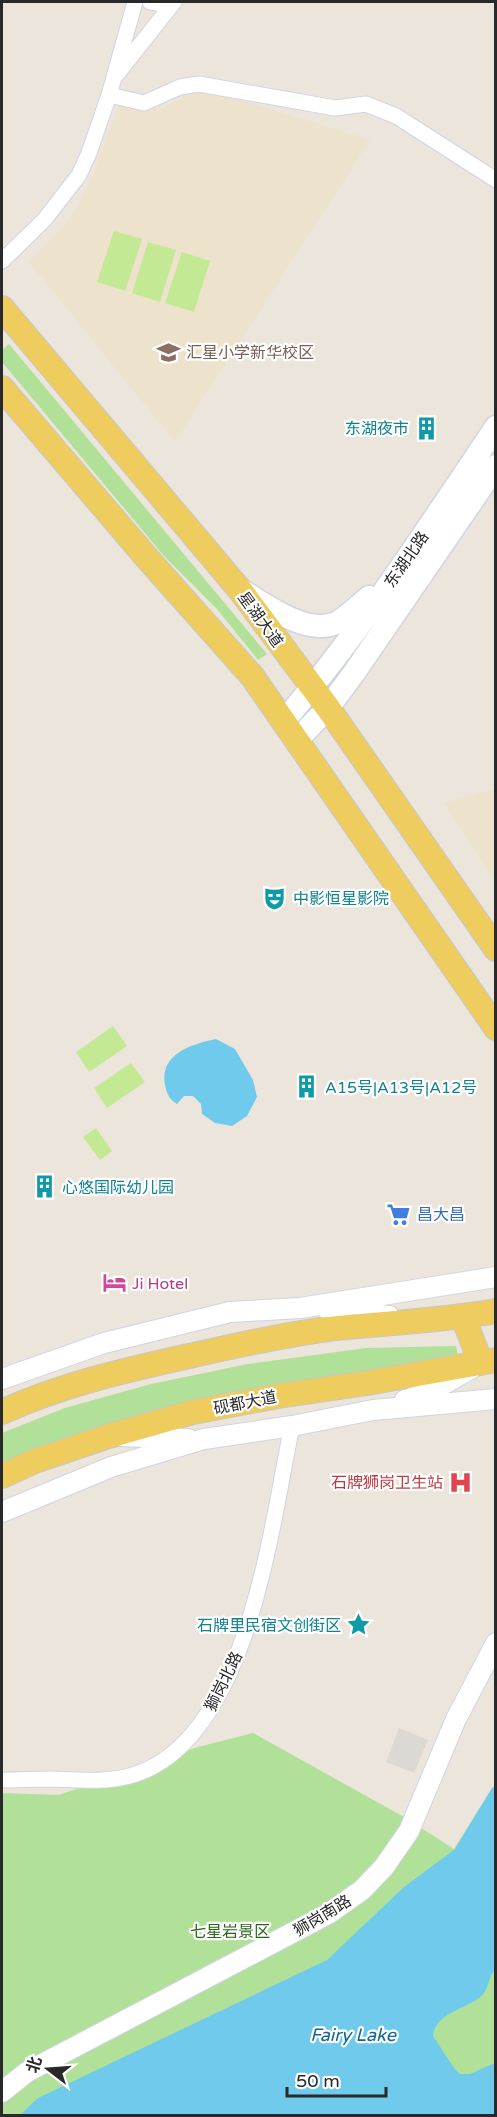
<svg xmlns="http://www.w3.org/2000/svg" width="497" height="2117" font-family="'Varela Round','Noto Sans SC',sans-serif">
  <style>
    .education { fill: #ede2cb }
    .green { fill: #b1e198 }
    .pitch { fill: #c4e994 }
    .plaza { fill: #dcd8d2 }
    .water { fill: #70caec }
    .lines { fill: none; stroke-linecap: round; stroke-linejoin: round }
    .minor-casing { stroke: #d1d4e2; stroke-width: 17 }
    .tertiary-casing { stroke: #d1d4e2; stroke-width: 22 }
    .secondary-casing { stroke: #d1d4e2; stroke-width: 25 }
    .primary-casing { stroke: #c7c7c7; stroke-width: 26 }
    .minor { stroke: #fff; stroke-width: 15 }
    .tertiary { stroke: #fff; stroke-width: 20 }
    .secondary { stroke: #fff; stroke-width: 22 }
    .primary { stroke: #eecd5e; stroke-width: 24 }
    .labels { text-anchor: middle; stroke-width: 4.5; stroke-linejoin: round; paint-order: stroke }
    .education-label { font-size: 16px; fill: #785e54; stroke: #fff; text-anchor: start }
    .culture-label { font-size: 16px; fill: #0d838f; stroke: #fff; text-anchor: start }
    .street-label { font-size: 16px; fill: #292929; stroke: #fff }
    .shop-label { font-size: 16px; fill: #366cbe; stroke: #fff; text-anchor: start }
    .hotel-label { font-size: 16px; fill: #b23c85; stroke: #fff; text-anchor: start }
    .health-label { font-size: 16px; fill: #be3a42; stroke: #fff; text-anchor: end }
    .park-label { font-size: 16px; fill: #2a651b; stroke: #fff }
    .water-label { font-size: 18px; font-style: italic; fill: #106797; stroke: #fff }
  </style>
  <rect width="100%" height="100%" fill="#ebe5db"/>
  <path class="education" d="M 193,90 L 235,98 L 370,140 L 175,442 L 29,262 L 63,228 L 79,205 L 94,173 L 121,100 L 162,110 Z
    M 495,789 L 496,789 L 495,882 L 444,803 Z"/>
  <path class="green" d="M 9,344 L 267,654 L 258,660 L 217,609 L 164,556 L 2,362 L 2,350 Z
    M 456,1346 L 458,1356 L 2,1465 L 2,1433 L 65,1408 L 151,1384 L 248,1364 L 366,1348 Z
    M 253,1733 L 404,1817 L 454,1849 L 492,1788 L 495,1786 L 495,2115 L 2,2115 L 2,1793 L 59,1795 L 198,1747 Z"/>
  <path class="pitch" d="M 114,231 L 142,239 L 125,291 L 97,282 Z
    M 148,242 L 176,250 L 160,302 L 132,293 Z
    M 182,252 L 210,261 L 194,312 L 165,303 Z
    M 113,1026 L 127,1046 L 89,1072 L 76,1052 Z
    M 131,1063 L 145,1082 L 107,1108 L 94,1088 Z
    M 96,1128 L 112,1151 L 100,1160 L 83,1137 Z"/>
  <path class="plaza" d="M 399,1728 L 428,1740 L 414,1773 L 386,1762 Z"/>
  <path class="water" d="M 216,1039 L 235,1049 L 253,1080 L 257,1097 L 247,1116 L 232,1126 L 215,1123 L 202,1114 L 201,1104 L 193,1096 L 184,1096 L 177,1104 C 169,1099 167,1094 165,1085 C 159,1054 192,1044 216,1039 Z
    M 495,1786 L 495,1970 C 487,1978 490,1990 479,1998 C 464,2009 435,2014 433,2036 L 454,2068 L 460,2074 L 470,2074 L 495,2063 L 495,2115 L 20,2115 L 38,2098 L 327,1960 L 404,1887 L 455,1849 L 492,1788 Z"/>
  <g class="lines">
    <defs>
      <path id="minor" d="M 150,2 L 171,6
        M 117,74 L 174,2
        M 109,95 L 144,103 L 180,87 L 199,84 L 335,108 L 366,104 L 396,116 L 496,180
        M 2,261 L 45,219 L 79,175 L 89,153 L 109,95 L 135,2
        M 2,1780 C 18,1780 35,1779 51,1779 C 78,1780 107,1783 133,1775 C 248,1740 271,1526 292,1426"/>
      <path id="tertiary" d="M 328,1310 L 389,1316
        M 2,1379 L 104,1343 L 230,1312 L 300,1308 L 496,1277
        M 405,1400 L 428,1393 L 472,1368
        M 121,1436 L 188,1439
        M 2,1512 L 111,1467 L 204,1439 L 292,1426 L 373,1410 L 496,1399
        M 2,2092 L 27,2072 L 328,1914 L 362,1890 L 384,1867 L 409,1831 L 456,1719 L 496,1643"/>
      <path id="secondary" d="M 241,590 C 266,605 307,636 336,623 C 348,617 359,605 369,597
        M 283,722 C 362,630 428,528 496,427
        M 296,741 L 328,708 L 354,673 L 496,466"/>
      <path id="primary" d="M 2,308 L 240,590 L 328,708 L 496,949
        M 2,388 L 147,558 L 252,676 L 496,1028
        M 463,1317 L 481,1363
        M 2,1412 C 60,1385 126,1370 189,1356 C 235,1346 281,1335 328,1329 C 384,1323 440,1321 496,1311
        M 2,1476 L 35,1461 L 109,1436 L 193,1412 L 278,1396 L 367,1383 L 496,1360"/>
    </defs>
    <use href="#minor" class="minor-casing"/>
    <use href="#tertiary" class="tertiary-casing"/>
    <use href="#secondary" class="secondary-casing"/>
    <use href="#primary" class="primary-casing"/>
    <use href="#minor" class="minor"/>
    <use href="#tertiary" class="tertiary"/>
    <use href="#secondary" class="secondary"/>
    <use href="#primary" class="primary"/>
  </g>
  <defs>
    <symbol id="school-bare" viewBox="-9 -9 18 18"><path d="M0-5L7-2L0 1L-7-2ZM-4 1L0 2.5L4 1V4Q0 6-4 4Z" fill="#8d6e63" stroke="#fff" stroke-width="2.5" paint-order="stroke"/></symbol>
    <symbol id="building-bare" viewBox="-9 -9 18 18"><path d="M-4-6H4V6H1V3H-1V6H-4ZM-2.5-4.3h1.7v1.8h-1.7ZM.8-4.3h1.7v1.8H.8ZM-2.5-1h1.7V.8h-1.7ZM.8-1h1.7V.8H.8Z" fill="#0f9aa8" stroke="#fff" stroke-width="2.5" paint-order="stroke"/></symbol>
    <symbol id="theatre-bare" viewBox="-9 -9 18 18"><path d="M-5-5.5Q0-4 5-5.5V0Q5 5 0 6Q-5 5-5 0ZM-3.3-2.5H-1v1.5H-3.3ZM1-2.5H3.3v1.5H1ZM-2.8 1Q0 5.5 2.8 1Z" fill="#0f9aa8" stroke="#fff" stroke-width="2.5" paint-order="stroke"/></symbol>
    <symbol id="supermarket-bare" viewBox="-9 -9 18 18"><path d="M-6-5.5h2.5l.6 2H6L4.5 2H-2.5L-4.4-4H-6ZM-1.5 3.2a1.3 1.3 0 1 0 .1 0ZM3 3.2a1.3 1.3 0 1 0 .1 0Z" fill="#3f7fe0" stroke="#fff" stroke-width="2.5" paint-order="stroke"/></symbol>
    <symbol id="hotel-bare" viewBox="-9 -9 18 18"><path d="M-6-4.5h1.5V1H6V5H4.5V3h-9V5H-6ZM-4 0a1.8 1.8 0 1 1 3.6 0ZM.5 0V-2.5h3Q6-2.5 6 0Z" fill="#d1479c" stroke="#fff" stroke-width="2.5" paint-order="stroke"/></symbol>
    <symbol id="hospital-bare" viewBox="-9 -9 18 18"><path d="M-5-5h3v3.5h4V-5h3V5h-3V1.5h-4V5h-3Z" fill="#e0444e" stroke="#fff" stroke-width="2.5" paint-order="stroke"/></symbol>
    <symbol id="sight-bare" viewBox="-9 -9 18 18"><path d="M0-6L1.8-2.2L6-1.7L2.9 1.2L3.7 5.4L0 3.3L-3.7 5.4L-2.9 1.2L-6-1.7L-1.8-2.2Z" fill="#0f9aa8" stroke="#fff" stroke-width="2.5" paint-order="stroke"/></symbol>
  </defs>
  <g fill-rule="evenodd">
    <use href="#school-bare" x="152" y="336" width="33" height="33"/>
    <use href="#building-bare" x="410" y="412" width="33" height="33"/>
    <use href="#theatre-bare" x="258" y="882" width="33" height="33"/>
    <use href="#building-bare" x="290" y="1070" width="33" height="33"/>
    <use href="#building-bare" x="28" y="1170" width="33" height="33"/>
    <use href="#supermarket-bare" x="382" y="1198" width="33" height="33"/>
    <use href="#hotel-bare" x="98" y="1266" width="33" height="33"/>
    <use href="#hospital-bare" x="444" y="1466" width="33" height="33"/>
    <use href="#sight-bare" x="342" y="1608" width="33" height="33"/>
  </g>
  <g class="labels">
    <g class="education-label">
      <text x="186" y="358">汇星小学新华校区</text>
    </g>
    <g class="culture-label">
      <text x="409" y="434" text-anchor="end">东湖夜市</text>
      <text x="293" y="904">中影恒星影院</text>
      <text x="325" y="1093">A15号|A13号|A12号</text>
      <text x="62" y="1193">心悠国际幼儿园</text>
      <text x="341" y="1631" text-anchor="end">石牌里民宿文创街区</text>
    </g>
    <g class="street-label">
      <text transform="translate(406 559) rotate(-55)" y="6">东湖北路</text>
      <text transform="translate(261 619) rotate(54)" y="6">星湖大道</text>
      <text transform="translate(245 1402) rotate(-11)" y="6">砚都大道</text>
      <text transform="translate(223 1681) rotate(-64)" y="6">獅岗北路</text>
      <text transform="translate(322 1915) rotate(-31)" y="6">狮岗南路</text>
    </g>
    <g class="shop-label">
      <text x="417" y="1220">昌大昌</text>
    </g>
    <g class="hotel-label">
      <text x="132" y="1289">Ji Hotel</text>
    </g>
    <g class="health-label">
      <text x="443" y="1488">石牌狮岗卫生站</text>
    </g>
    <g class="park-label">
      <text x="230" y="1937">七星岩景区</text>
    </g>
    <g class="water-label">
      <text x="353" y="2041">Fairy Lake</text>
    </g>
  </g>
  <rect width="497" height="2117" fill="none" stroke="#292929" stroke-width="6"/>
  <g transform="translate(48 2069) rotate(287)" stroke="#ffffff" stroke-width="4.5" paint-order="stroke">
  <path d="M0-4.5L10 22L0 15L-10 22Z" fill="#292929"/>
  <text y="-9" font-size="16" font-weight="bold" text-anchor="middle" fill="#292929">北</text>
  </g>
  <path d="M287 2087v9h99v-9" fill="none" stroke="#292929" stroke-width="3"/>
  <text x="296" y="2087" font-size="18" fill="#292929" stroke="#ffffff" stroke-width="4.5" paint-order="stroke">50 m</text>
</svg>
